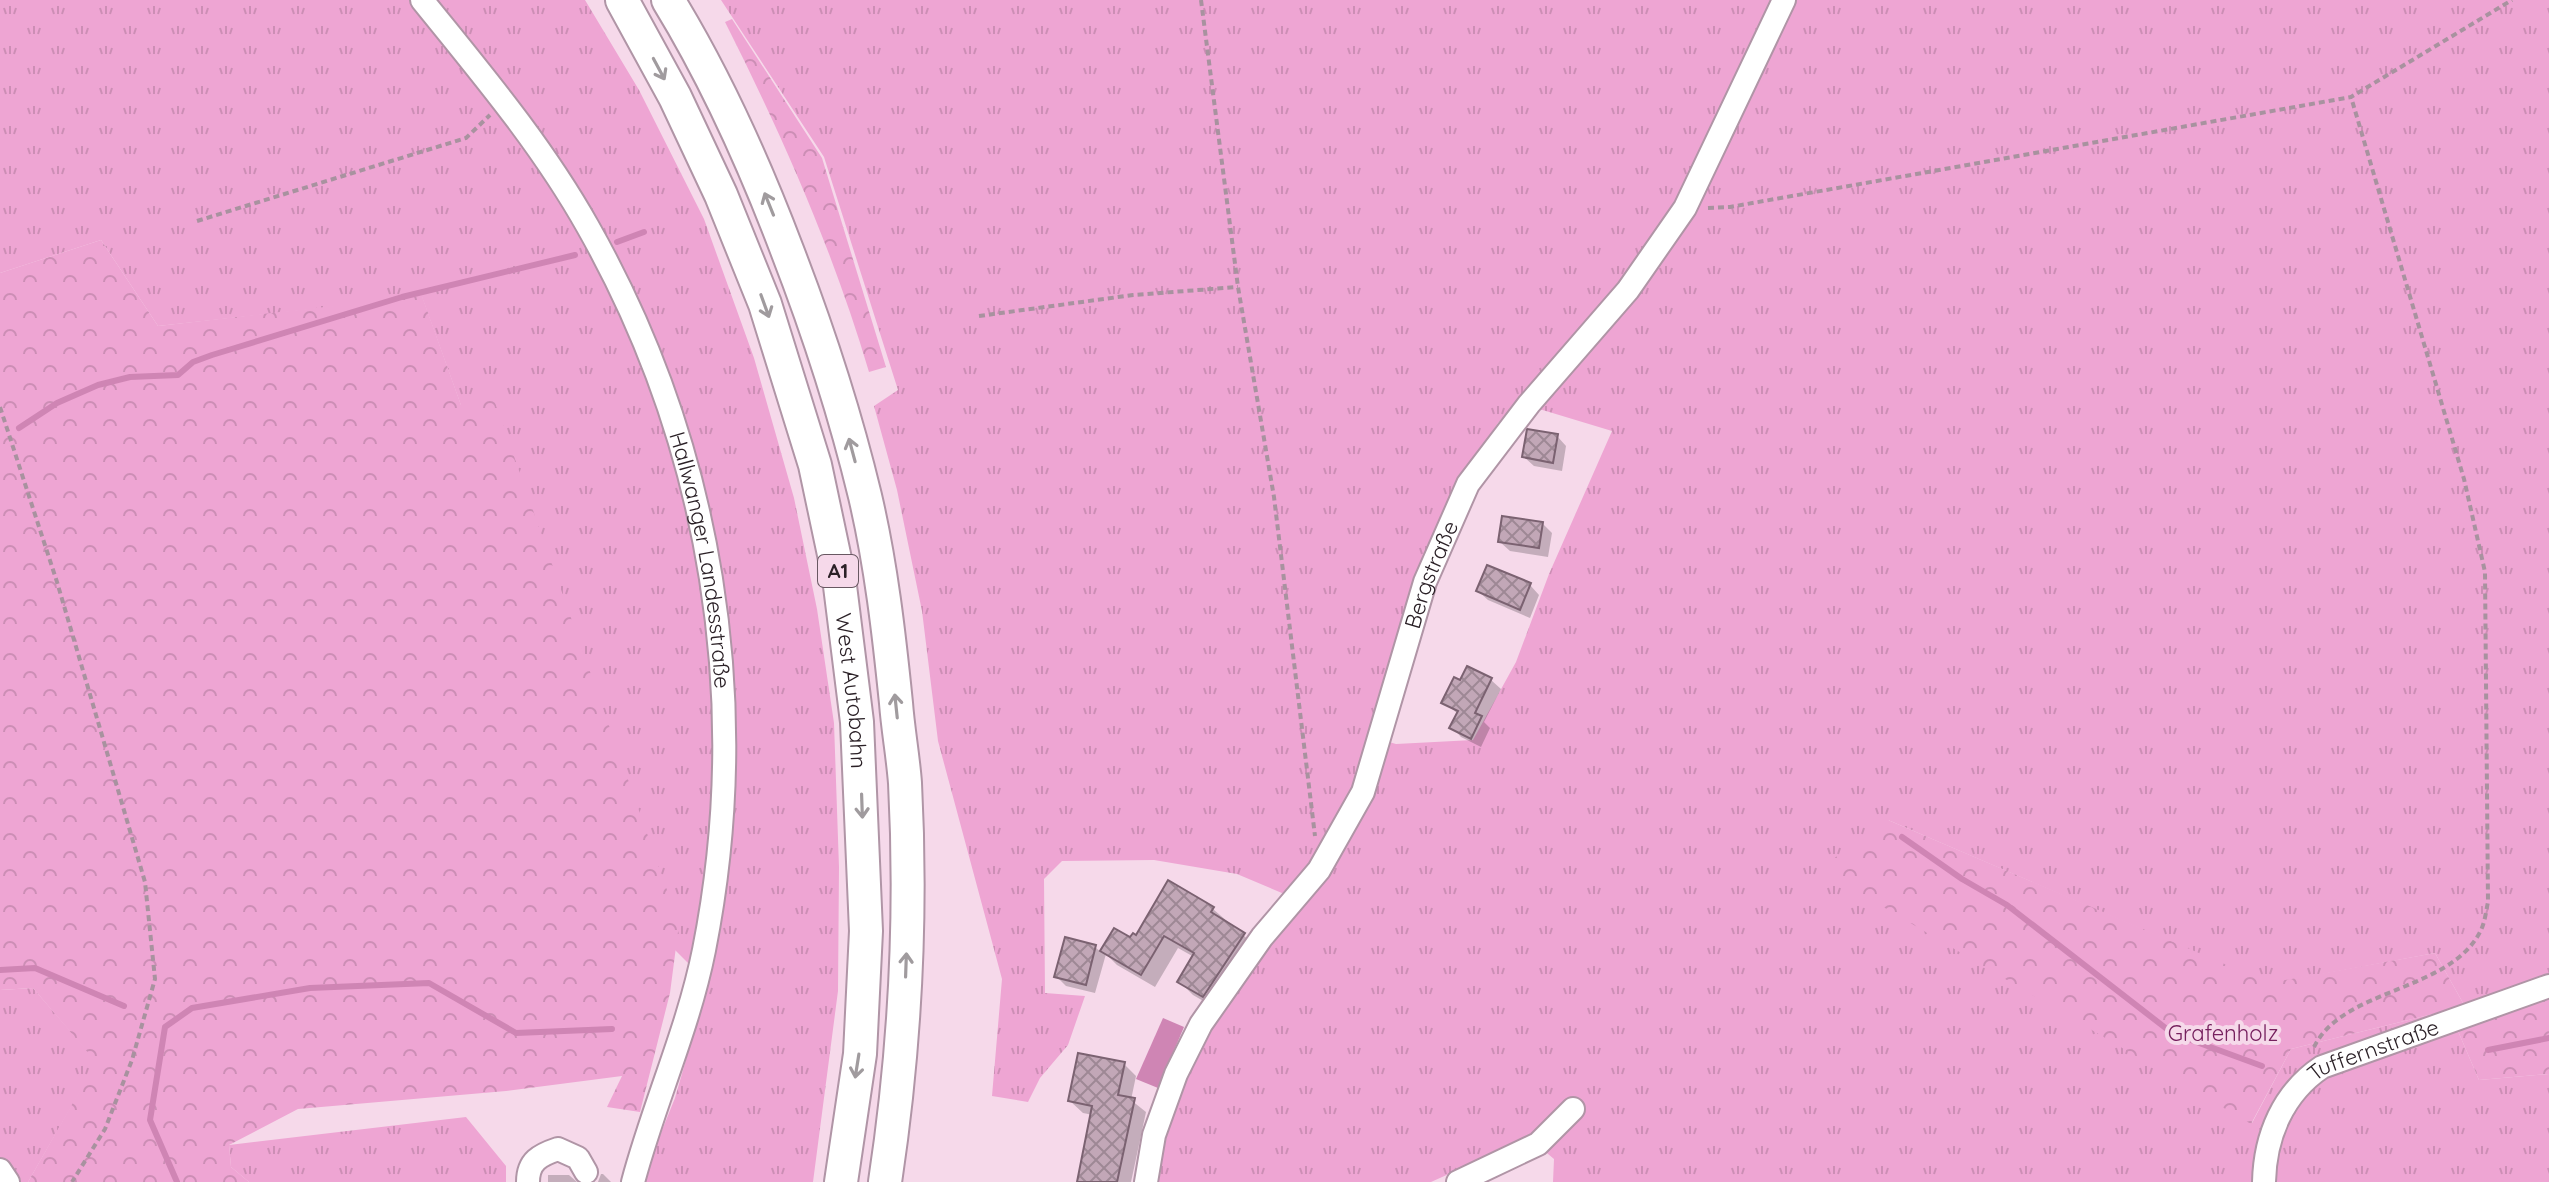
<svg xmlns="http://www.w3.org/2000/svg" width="2549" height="1182" font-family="Quicksand,sans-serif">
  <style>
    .grass { fill: url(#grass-tufts) }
    .forest { fill: url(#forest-crowns) }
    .water { fill: #cf85b4 }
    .shadow { fill: #0003 }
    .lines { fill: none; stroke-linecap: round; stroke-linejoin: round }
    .stream { stroke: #cf85b4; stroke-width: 6 }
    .building { fill: url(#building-cross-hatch); stroke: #7b6271; stroke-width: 2 }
    .minor-casing { stroke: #b095a6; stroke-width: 26 }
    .highway-casing { stroke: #b095a6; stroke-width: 36 }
    .path { stroke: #a8929f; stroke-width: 4; stroke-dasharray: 6 4; stroke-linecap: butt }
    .minor { stroke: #fff; stroke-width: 22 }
    .highway { stroke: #fff; stroke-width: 32 }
    .oneway { stroke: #a09b9e }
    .labels { text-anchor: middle; stroke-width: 8; stroke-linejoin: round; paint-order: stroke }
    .shield { fill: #f6d9ea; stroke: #685862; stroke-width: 2 }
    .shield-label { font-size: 20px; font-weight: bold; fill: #2b2127 }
    .street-label { font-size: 22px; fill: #2b2127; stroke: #f6d9ea }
    .park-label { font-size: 22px; fill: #76205e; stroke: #f6d9ea }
  </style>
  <defs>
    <pattern id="grass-tufts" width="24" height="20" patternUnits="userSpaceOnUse" patternTransform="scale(2)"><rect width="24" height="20" fill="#eea5d3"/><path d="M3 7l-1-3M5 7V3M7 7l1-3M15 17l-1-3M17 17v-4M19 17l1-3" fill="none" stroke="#cc8eb5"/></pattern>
    <pattern id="forest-crowns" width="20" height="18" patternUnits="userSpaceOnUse" patternTransform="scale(2)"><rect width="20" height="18" fill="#eea5d3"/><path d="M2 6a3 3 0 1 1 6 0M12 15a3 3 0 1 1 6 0" fill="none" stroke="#cc8eb5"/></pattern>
    <pattern id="building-cross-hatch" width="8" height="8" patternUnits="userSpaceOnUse" patternTransform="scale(2)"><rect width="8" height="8" fill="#c2a7b7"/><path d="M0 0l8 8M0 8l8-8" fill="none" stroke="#9e8895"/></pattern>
  </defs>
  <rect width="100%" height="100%" fill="#f6d9ea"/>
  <path class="grass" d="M 0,0 L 585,0 L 639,90 L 704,219 L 754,358 L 794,498 L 817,609 L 834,723 L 839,867 L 838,991 L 813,1182 L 644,1182 L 648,1165 L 675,1098 L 708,983 L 647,922 L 422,297 L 158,326 L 101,240 L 0,273 Z
    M 721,0 L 1773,0 L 1691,181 L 1623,280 L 1498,423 L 1464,475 L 1344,812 L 1289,896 L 1237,874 L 1154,860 L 1062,861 L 1044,879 L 1045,993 L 1085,996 L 1068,1045 L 1040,1078 L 1028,1102 L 992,1096 L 1002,979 L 938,741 L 922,611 L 897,490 L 874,406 L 898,390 L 824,157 Z
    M 1791,0 L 2549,0 L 2549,993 L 2463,1003 L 2435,953 L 2269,984 L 1888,820 L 2252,1123 L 2291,1049 L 2449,1010 L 2479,1080 L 2549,1074 L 2549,1182 L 1553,1182 L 1554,1159 L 1529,1138 L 1431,1182 L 1157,1182 C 1163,1150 1168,1118 1182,1087 C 1203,1037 1237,990 1269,947 C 1292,915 1320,888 1341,855 C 1362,821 1374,779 1389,742 L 1396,744 L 1473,740 L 1516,662 L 1549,574 L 1612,431 L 1536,408 L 1641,286 Z
    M 33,988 L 97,1062 L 28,1182 L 0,1182 L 0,990 Z
    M 466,1117 L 506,1166 L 506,1182 L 249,1182 L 231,1167 L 229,1145 Z"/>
  <path class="forest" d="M 732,19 L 822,158 L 886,367 L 869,372 C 833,250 782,135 725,22 Z
    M 101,240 L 158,326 L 422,296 L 461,405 L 492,394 L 679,924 L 670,993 L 640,1112 L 607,1107 L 622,1076 L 506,1091 L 298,1109 L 229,1145 L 231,1167 L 249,1182 L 28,1182 L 96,1062 L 33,988 L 0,990 L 0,273 Z
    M 1888,820 L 2269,983 L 2435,953 L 2463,1003 L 2549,993 L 2549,1074 L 2479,1080 L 2449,1010 L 2291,1049 L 2251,1124 L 1819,869 Z"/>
  <path class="water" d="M 1163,1018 L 1184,1027 L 1158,1088 L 1136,1079 Z"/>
  <path class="shadow" d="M 1557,436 L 1566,446 L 1562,471 L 1534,466 L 1524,457 Z
    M 1542,523 L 1552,533 L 1548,557 L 1510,551 L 1500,542 Z
    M 1530,585 L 1539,595 L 1530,618 L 1488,600 L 1478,591 Z
    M 1491,680 L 1501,689 L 1484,722 L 1490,728 L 1481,747 L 1461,737 L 1452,727 L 1458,714 L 1444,702 Z
    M 1213,909 L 1258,948 L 1217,1009 L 1193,995 L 1179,981 L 1194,957 L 1178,948 L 1155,987 L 1117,965 L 1106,954 L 1095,993 L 1066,986 L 1056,976 L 1095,947 L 1102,953 L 1115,931 L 1131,940 Z
    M 1124,1064 L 1136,1076 L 1131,1100 L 1146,1112 L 1131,1182 L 1080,1182 L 1093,1115 L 1083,1113 L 1070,1101 Z
    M 601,1174 L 603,1174 L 611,1182 L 598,1182 Z
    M 548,1175 L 569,1175 L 577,1182 L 548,1182 Z"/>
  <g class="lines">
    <path class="stream" d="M 617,242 L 644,232
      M 19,428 L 57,403 L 98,385 L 130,377 L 178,375 L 193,362 L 212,355 L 402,297 L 575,255
      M 1902,837 L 1962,879 L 2007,905 L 2172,1033 L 2262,1066
      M 0,970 L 35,968 L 124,1006
      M 2488,1050 L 2549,1038
      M 177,1182 L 150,1120 L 165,1027 L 192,1008 L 310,988 L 429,983 L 516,1033 L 612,1029"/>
  </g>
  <path class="building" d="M 1527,429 L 1558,434 L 1553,463 L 1522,457 Z
    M 1502,516 L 1543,522 L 1539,548 L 1498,542 Z
    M 1487,565 L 1531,583 L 1520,610 L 1476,591 Z
    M 1467,666 L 1492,678 L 1475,713 L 1482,716 L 1471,739 L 1449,728 L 1458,711 L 1441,703 L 1454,677 L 1460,680 Z
    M 1168,880 L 1214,907 L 1211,912 L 1245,933 L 1203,997 L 1177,982 L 1194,953 L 1164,936 L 1141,975 L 1100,951 L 1114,928 L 1130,937 L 1133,933 L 1136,935 Z
    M 1065,937 L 1096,945 L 1086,985 L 1054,977 Z
    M 1078,1053 L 1125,1062 L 1118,1095 L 1135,1098 L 1117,1182 L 1077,1182 L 1092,1106 L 1068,1101 Z"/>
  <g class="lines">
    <defs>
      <g id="minor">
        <path id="s1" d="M 422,0 C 481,73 542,145 588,227 C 712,446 753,703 704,950 C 688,1030 654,1103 633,1182"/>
        <path d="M 0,1170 L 8,1182"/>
        <path d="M 528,1182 C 528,1161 540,1155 558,1149 L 578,1158 L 586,1172"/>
        <path id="s2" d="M 1146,1182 L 1154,1135 L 1176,1074 L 1201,1024 L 1262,937 L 1319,870 L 1363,792 L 1425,582 L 1468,484 L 1529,404 L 1628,290 L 1685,208 L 1784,0"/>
        <path d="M 1458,1182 L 1538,1144 L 1573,1109"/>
        <path id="s3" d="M 2264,1182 C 2265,1136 2283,1093 2322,1067 L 2549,986"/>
      </g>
      <g id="highway">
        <path id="s4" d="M 622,0 L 675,97 L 721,195 L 765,304 L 815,465 L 839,578 L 857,722 L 866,931 L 860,1054 L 841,1182"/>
        <path d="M 668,0 C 717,80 754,163 787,250 C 818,330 845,413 865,496 C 881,564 889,634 896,703 C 898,730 903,756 905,783 C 912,916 905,1050 885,1182"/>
      </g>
    </defs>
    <use href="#minor" class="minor-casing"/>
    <use href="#highway" class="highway-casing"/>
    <path class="path" d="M 1201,0 L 1238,287 L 1274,497 L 1315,836
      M 1708,208 L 1730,207 L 2351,97 L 2512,0
      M 197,221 L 466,138 L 490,115
      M 979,316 L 1133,295 L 1238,287
      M 0,407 L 57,582 L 145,882 L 155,979 L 132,1060 L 105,1129 L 72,1182
      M 2314,1047 C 2343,988 2449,992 2480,932 C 2485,923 2486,911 2488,902 L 2485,572 L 2464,479 L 2351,97"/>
    <use href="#minor" class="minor"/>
    <use href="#highway" class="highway"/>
  </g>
  <defs><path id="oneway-shaft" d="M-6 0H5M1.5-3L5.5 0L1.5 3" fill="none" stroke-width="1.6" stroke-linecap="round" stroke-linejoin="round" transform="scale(2)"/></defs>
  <g class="oneway">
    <use href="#oneway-shaft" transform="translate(659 69) rotate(62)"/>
    <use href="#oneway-shaft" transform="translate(769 204) rotate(-112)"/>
    <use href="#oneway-shaft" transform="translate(765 306) rotate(70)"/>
    <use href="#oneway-shaft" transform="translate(852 450) rotate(-105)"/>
    <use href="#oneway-shaft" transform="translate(896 706) rotate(-96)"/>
    <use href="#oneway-shaft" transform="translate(862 806) rotate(88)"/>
    <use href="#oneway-shaft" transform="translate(906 965) rotate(-88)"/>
    <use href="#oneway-shaft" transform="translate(857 1066) rotate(99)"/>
  </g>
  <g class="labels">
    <rect class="shield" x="818" y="555" width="40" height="32" rx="6"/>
    <g class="shield-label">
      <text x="838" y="578">A1</text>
    </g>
    <g class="street-label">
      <text dy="8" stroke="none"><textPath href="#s1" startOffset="636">Hallwanger Landesstraße</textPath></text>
      <text dy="8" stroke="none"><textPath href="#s2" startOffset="680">Bergstraße</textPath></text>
      <text dy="8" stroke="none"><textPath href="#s4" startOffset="734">West Autobahn</textPath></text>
      <text dy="8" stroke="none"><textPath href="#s3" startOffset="188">Tuffernstraße</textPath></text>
    </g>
    <g class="park-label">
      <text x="2223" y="1041">Grafenholz</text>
    </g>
  </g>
</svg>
